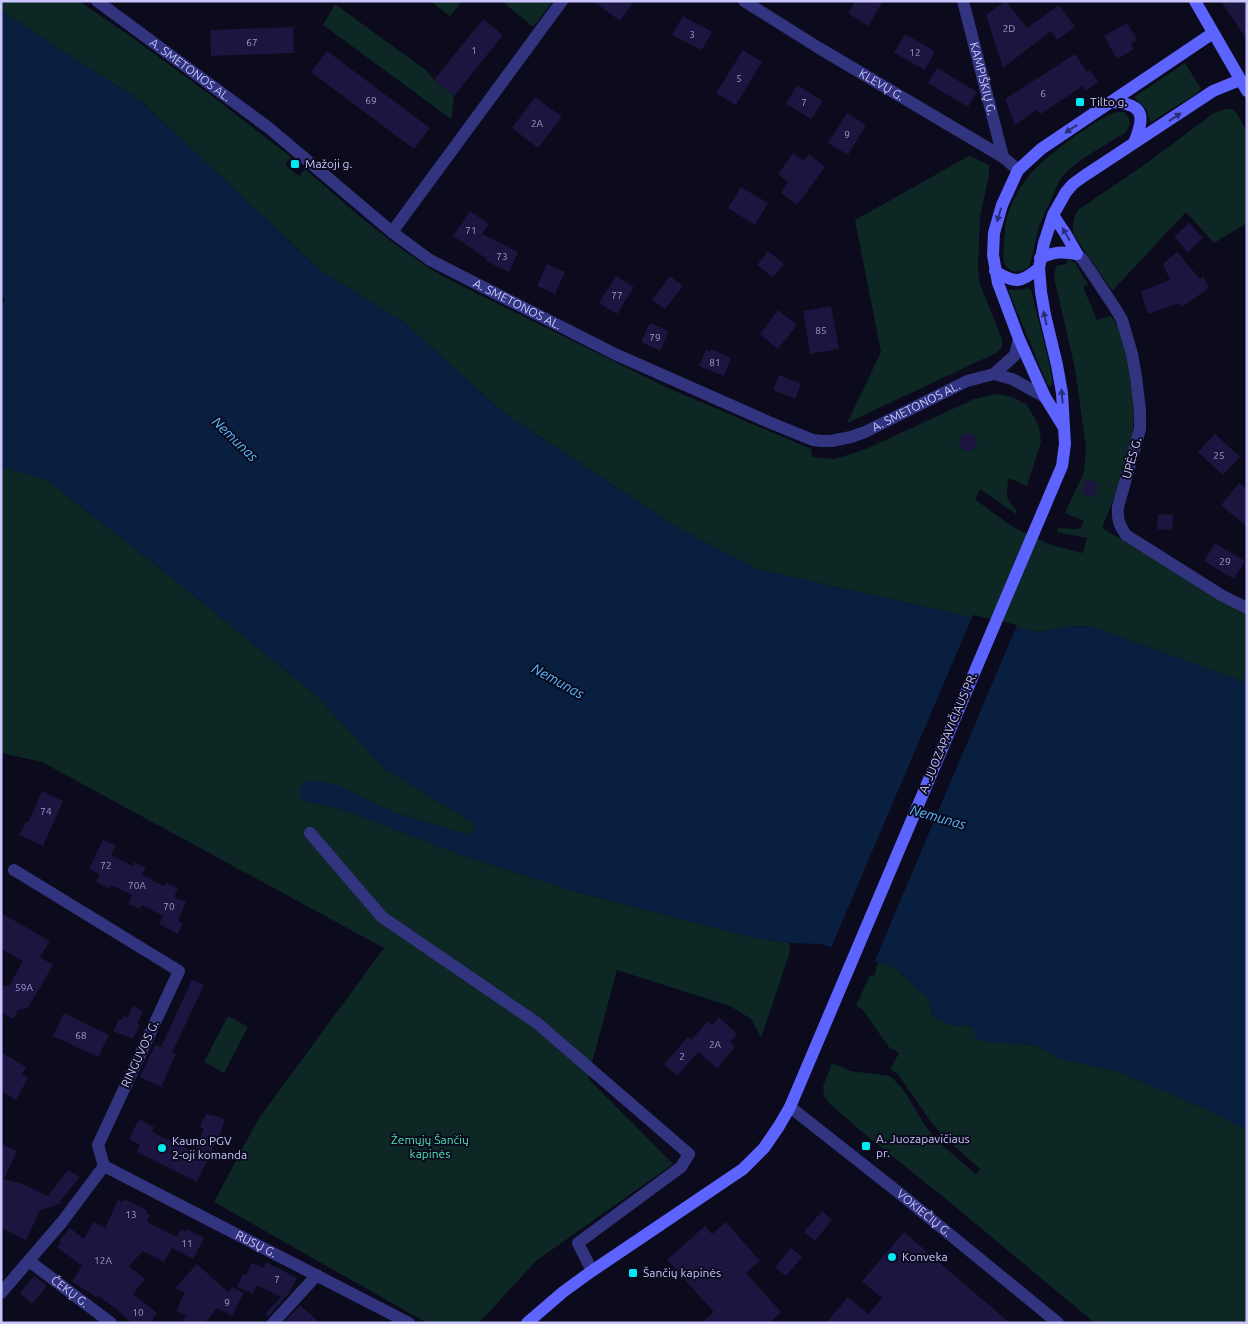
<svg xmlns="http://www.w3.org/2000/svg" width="1248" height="1324" font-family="Ubuntu,sans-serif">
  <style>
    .green { fill: #0d2725 }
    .water { fill: #081f3f }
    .pier { fill: #0c0a1d }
    .building { fill: #1b153f }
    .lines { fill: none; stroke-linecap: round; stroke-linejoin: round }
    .minor { stroke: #32347f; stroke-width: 12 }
    .tertiary { stroke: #32347f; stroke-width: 12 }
    .secondary { stroke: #5d63ff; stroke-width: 12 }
    .oneway { fill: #2c2e77 }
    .poi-dot { fill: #00e8f1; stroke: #0c0a1d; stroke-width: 2 }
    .labels { text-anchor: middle; stroke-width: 4; stroke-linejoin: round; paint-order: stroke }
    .number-label { font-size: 10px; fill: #9e9acf }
    .street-label { font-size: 12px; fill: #c9c6ff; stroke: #0c0a1d }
    .poi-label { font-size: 12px; fill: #c9c6ff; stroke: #0c0a1d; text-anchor: start }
    .park-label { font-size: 12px; fill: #4ce5b5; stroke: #0c0a1d }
    .water-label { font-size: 14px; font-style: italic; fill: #54bbff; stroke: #0c0a1d }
  </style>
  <rect width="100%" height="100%" fill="#0c0a1d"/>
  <path class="green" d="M 1,1 L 79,1 L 130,36 L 216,99 L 291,157 L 285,165 L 299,176 L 305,169 C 350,208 394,248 446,278 L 668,388 L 811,449 L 812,457 L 835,459 L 866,449 L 974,399 L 997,394 L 1012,397 L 1027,405 L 1039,426 L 1041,442 L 1027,486 L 1009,478 C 1006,496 1004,497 1017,510 L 1016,514 L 980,489 L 975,499 L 1011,526 L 1051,545 L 1083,553 L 1087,538 L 1057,532 L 1058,528 L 1074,529 L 1081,528 L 1084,521 L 1065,513 L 1084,472 L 1086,447 L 1075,369 L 1054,277 L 1056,266 L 1066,264 L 1068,259 L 1075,263 L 1088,284 L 1083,287 L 1097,320 L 1111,316 L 1121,331 L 1126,348 L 1134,408 L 1133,429 L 1131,445 L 1124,473 L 1102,528 L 1214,594 L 1247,611 L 1247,683 L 1090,626 L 1066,627 L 1037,632 L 757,569 L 674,526 L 501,411 L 405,323 L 321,271 L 142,102 L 1,11 Z
    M 430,1 L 462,1 L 450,16 Z
    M 502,1 L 553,1 L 533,27 Z
    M 335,4 L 427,71 L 434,80 L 454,96 L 451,119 L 323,25 Z
    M 1185,63 L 1201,89 L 1196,94 L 1151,122 L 1150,122 L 1146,109 L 1134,97 Z
    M 1226,109 L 1232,109 L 1236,112 L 1247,131 L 1247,223 L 1214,243 L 1186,212 L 1112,291 L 1074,235 C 1072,225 1073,219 1078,210 L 1147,163 L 1214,113 Z
    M 1118,112 L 1124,112 C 1131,119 1131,123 1126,132 L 1082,159 L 1068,170 L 1060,180 L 1039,226 L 1030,265 C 1025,271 1016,274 1009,269 C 1000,263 1004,250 1004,241 C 1005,234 1005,227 1006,221 C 1016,179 1048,155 1081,132 C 1093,125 1104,115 1118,112 Z
    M 969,156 L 989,165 L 989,175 L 980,217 L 978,270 L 980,284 L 1002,339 L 1002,348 L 996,353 L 847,423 L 881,352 L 855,220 Z
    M 1027,288 L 1031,289 C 1038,321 1048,353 1053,385 L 1048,386 L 1008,290 C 1014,289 1021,291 1027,288 Z
    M 1,467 L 15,470 L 48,481 L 165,572 L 317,696 L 386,770 L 474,823 L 474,831 L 465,834 L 393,812 L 339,786 L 316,804 L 341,809 L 459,854 L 576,892 L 755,938 L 789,943 L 790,952 L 761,1038 L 751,1019 L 730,1006 L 617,970 L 588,1078 L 673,1164 L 536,1261 L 479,1323 L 427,1323 L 214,1202 L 259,1118 L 384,948 L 42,762 L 1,753 Z
    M 878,962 L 894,967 L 929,999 L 933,1016 L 952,1026 L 965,1025 L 973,1028 L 990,1042 L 1035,1045 L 1058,1058 L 1119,1072 L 1197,1105 L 1247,1130 L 1247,1323 L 1095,1323 L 941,1195 L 862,1132 L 831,1105 L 824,1096 L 823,1087 L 832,1063 L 850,1071 L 890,1076 C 907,1090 916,1113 929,1131 C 942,1147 960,1160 976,1174 L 980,1169 L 943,1136 L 931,1122 L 898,1074 L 890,1069 L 899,1053 L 893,1049 L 891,1051 L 891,1050 L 862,1009 L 856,1006 L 870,975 L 874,976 Z
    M 228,1016 L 248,1027 L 224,1073 L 204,1062 Z"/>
  <path class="water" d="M 1,11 L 142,102 L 321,271 L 405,323 L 501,411 L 674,526 L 757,569 L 1037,632 L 1066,627 L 1090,626 L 1247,683 L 1247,1130 L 1197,1105 L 1119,1072 L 1058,1058 L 1035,1045 L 990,1042 L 976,1039 L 973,1028 L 965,1025 L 952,1026 L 933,1016 L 929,999 L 894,967 L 821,944 L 789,943 L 755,938 L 576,892 L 459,854 L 341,809 L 316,804 L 302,800 L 299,791 L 304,782 L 316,780 L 339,786 L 393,812 L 465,834 L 474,831 L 474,823 L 386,770 L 317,696 L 165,572 L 48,481 L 15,470 L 1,467 L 1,306 L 5,298 L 1,296 Z"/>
  <path class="pier" d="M 973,615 L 1017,625 L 874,963 L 830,950 Z"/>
  <path class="building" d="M 593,1 L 634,1 L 620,21 Z
    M 855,1 L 883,1 L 868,26 L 848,13 Z
    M 1005,1 L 1006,1 L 1027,28 L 1059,5 L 1075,27 L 1057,40 L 1051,31 L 1003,68 L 986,15 Z
    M 1221,1 L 1247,1 L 1247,40 Z
    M 683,16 L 712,32 L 702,50 L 672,35 Z
    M 483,19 L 503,35 L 454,96 L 434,80 Z
    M 1127,23 L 1137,40 L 1131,44 L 1134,49 L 1117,59 L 1104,36 Z
    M 293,27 L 294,53 L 211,56 L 210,30 Z
    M 905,34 L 935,51 L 925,70 L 894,53 Z
    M 743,50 L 762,62 L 736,105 L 716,93 Z
    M 327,51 L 430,128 L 414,149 L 311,72 Z
    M 1075,54 L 1087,72 L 1090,70 L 1098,82 L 1085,91 L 1083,86 L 1040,114 L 1037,110 L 1015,125 L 1005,99 Z
    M 937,68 L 977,92 L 968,107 L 928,83 Z
    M 797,85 L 823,101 L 811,119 L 786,104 Z
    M 535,97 L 562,117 L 538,148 L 512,128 Z
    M 847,113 L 866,125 L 848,155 L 828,143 Z
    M 793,153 L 804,161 L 809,154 L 825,167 L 797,205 L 781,193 L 788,182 L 778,174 Z
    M 741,187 L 768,203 L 755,225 L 728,208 Z
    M 470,211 L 489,224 L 482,234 L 518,252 L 509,272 L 486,261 L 487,259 L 453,236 Z
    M 1189,223 L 1203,238 L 1188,252 L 1174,237 Z
    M 768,251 L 784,264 L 773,277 L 757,265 Z
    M 1177,252 L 1200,279 L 1203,276 L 1209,288 L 1182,307 L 1179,303 L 1148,314 L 1142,296 L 1143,296 L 1141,291 L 1170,280 L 1163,264 Z
    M 547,264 L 565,272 L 555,294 L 537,286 Z
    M 616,276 L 634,287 L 617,314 L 599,303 Z
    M 670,276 L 683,286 L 665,309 L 652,300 Z
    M 831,306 L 839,349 L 810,354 L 803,311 Z
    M 778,310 L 797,325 L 778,349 L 760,334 Z
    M 650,323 L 669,331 L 660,351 L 641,342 Z
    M 706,349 L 710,351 L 711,349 L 731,358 L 724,376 L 699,366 Z
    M 779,375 L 801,384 L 795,399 L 773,390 Z
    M959 442a9 9 0 1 1 18 0a9 9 0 1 1-18 0Z
    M 1215,434 L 1240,457 L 1223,475 L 1198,452 Z
    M 1086,479 L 1098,484 L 1093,498 L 1081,493 Z
    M 1239,483 L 1247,489 L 1247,527 L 1221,505 Z
    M 1158,514 L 1173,515 L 1172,530 L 1157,529 Z
    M 1215,543 L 1245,561 L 1234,579 L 1204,561 Z
    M 42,791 L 63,801 L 43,846 L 19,835 L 26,822 L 28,823 Z
    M 103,840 L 116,846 L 111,855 L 132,866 L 134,862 L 146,868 L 142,875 L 164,886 L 166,883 L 178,889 L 174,897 L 186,902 L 178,920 L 183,923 L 178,934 L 159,924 L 163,916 L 142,905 L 140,909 L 128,904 L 132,895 L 111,885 L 110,889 L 96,882 L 100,874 L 89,869 Z
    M 1,913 L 50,941 L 40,957 L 53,965 L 28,1008 L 18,1010 L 13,1019 L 1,1012 L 1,986 L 9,986 L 23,961 L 1,949 Z
    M 192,980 L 204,985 L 172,1053 L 176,1054 L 161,1087 L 140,1077 L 155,1045 L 161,1047 Z
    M 133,1006 L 143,1011 L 137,1023 L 140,1024 L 133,1039 L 113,1031 L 119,1019 L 121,1020 L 123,1016 L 127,1018 Z
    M 64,1013 L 109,1035 L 98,1057 L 53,1036 Z
    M 719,1017 L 737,1034 L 730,1042 L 735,1047 L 717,1068 L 698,1052 L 677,1076 L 664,1064 L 688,1037 L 691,1040 L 708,1021 L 712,1025 Z
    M 1,1052 L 26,1067 L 22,1075 L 28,1078 L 16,1100 L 1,1091 Z
    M 206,1113 L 213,1116 L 214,1115 L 225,1120 L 222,1126 L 223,1127 L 197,1182 L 137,1152 L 140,1145 L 129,1139 L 139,1119 L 154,1127 L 152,1132 L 194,1152 L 204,1129 L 200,1127 Z
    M 1,1144 L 17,1151 L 4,1179 L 23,1184 L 48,1196 L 68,1170 L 80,1177 L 60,1201 L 63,1203 L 40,1210 L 26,1240 L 1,1228 Z
    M 124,1199 L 147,1210 L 146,1213 L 150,1215 L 147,1222 L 177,1237 L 181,1229 L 185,1232 L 187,1229 L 204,1238 L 193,1259 L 172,1248 L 164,1262 L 143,1251 L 129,1266 L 145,1279 L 133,1294 L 157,1313 L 150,1323 L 132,1323 L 121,1314 L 122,1313 L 98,1296 L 97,1298 L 72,1281 L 82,1266 L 57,1247 L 61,1243 L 59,1241 L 70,1228 L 84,1239 L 93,1222 L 105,1228 L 118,1200 L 122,1202 Z
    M 822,1211 L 832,1220 L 815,1241 L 804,1232 Z
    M 726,1222 L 760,1261 L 746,1273 L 781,1312 L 769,1323 L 701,1323 L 714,1312 L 667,1260 L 705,1226 L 712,1234 Z
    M 904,1232 L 1010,1323 L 826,1323 L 848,1297 L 868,1314 L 882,1298 L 862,1281 Z
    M 791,1248 L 802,1257 L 786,1276 L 775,1267 Z
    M 266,1262 L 297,1278 L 289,1293 L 268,1317 L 265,1314 L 281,1297 L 257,1285 L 253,1294 L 237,1287 L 243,1274 L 246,1275 L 252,1263 L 263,1268 Z
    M 197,1264 L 229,1293 L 232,1287 L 244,1293 L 232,1316 L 217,1308 L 205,1323 L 181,1323 L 186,1316 L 176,1311 L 185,1292 L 175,1288 Z
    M 34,1276 L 47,1286 L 32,1304 L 20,1293 Z
    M 300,1305 L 320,1323 L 284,1323 Z"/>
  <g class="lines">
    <g class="minor">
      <path id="s1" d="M 744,1 L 819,48 L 1003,157 L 1018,170"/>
      <path id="s2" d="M 963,1 L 1003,157"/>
      <path d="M 1077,254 L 1083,260 L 1115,308 L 1122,320 L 1132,354 L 1136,377 L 1140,410 L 1140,429 L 1118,507 C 1117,519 1119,525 1126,535 L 1221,595 L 1247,608"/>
      <path d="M 310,833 L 382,917 L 537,1023 L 689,1154 L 681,1167 L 578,1243 L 592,1271"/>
      <path d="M 14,870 L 179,971 L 98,1145 L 104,1166"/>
      <path id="s3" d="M 790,1107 L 898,1192 L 1058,1323"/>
      <path id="s4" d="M 104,1166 L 409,1323"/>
      <path id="s5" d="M 29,1261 L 111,1323"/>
      <path d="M 1,1293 L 62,1222 L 104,1166"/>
      <path d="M 273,1323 L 317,1275"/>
    </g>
    <g class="tertiary">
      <path id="s6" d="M 97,1 L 269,128 L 392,232 L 430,260 L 615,354 L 771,423 L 813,440 L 821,441 L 831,441 L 851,437 L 865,432 L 967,381 L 994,374 L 1015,355 L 1019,339"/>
      <path d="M 392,232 L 562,1"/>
      <path d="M 994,374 L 1012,379 L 1045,397"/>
    </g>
    <path class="secondary" d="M 1195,1 L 1247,91
      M 1112,102 C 1145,104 1145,116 1134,143
      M 1053,215 L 1065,233 L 1077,254
      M 1040,258 C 1055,252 1061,251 1077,254
      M 995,271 C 1015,284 1021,283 1039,268
      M 1063,426 L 1045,397 L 1019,339 L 998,283 L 993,255 L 994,233 L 1002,205 L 1018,170 L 1041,149 L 1213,33
      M 527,1323 L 563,1292 L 592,1271 L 743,1169 L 764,1148 L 779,1126 L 790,1107 L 1062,466 L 1065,444 L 1062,393 L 1057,365 L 1045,315 L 1041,292 L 1039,268 L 1044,243 L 1053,215 L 1066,192 L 1073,184 L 1084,176 L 1213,91 L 1240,80"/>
  </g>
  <defs><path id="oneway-solid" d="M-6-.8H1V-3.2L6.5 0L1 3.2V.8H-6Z" transform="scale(1.25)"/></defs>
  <g class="oneway">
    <use href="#oneway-solid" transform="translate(1175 117) rotate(-33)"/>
    <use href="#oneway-solid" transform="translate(1071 129) rotate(146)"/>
    <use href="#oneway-solid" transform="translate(999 215) rotate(106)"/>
    <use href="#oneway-solid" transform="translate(1066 234) rotate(-120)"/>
    <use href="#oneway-solid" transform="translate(1045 318) rotate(-103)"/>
    <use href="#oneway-solid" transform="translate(1062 396) rotate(-95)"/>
  </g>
  <g class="poi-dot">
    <rect x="1075" y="97" width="10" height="10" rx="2.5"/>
    <rect x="290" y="159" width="10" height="10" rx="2.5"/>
    <rect x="861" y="1141" width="10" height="10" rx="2.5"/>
    <circle cx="162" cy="1148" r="5"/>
    <circle cx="892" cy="1257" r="5"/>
    <rect x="628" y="1268" width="10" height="10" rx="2.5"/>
  </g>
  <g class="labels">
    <g class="number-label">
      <text x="1009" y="32">2D</text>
      <text x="692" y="38">3</text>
      <text x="252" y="46">67</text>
      <text x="474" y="54">1</text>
      <text x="915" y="56">12</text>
      <text x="739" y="82">5</text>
      <text x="1043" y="97">6</text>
      <text x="371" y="104">69</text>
      <text x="804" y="106">7</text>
      <text x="537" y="127">2A</text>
      <text x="847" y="138">9</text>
      <text x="471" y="234">71</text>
      <text x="502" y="260">73</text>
      <text x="617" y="299">77</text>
      <text x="821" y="334">85</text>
      <text x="655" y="341">79</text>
      <text x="715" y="366">81</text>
      <text x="1219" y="459">25</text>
      <text x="1225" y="565">29</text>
      <text x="46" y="815">74</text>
      <text x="106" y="869">72</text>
      <text x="137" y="889">70A</text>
      <text x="169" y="910">70</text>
      <text x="24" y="991">59A</text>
      <text x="81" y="1039">68</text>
      <text x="715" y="1048">2A</text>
      <text x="682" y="1060">2</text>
      <text x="131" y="1218">13</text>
      <text x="187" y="1247">11</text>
      <text x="103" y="1264">12A</text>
      <text x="277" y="1283">7</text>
      <text x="227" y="1306">9</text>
      <text x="138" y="1316">10</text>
    </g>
    <g class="street-label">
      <text dy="4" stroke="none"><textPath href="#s6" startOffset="116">A. SMETONOS AL.</textPath></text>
      <text dy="4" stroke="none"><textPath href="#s2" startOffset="80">KAMPIŠKIŲ G.</textPath></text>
      <text dy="4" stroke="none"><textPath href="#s1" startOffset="161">KLEVŲ G.</textPath></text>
      <text dy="4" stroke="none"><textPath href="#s6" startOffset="520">A. SMETONOS AL.</textPath></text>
      <text dy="4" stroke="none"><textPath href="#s6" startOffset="956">A. SMETONOS AL.</textPath></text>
      <text transform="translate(1132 458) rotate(-74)" y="4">UPĖS G.</text>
      <text transform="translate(948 733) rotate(-67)" y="4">A. JUOZAPAVIČIAUS PR.</text>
      <text transform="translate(140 1054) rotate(-65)" y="4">RINGUVOS G.</text>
      <text dy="4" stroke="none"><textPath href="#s3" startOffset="171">VOKIEČIŲ G.</textPath></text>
      <text dy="4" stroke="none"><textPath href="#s4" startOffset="171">RUSŲ G.</textPath></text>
      <text dy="4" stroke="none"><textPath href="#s5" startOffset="51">ČEKŲ G.</textPath></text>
    </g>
    <g class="poi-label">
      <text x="1090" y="106">Tilto g.</text>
      <text x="305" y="168">Mažoji g.</text>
      <text x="876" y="1143">A. Juozapavičiaus<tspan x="876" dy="14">pr.</tspan></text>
      <text x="172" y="1145">Kauno PGV<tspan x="172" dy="14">2-oji komanda</tspan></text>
      <text x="902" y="1261">Konveka</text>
      <text x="643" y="1277">Šančių kapinės</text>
    </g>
    <g class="park-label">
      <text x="430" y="1144">Žemųjų Šančių<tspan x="430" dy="14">kapinės</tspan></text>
    </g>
    <g class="water-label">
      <text transform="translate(235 439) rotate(44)" y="5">Nemunas</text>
      <text transform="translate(558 681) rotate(29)" y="5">Nemunas</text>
      <text transform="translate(938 817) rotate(16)" y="5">Nemunas</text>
    </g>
  </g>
  <rect width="1248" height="1324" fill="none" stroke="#c9c6ff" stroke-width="5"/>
</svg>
